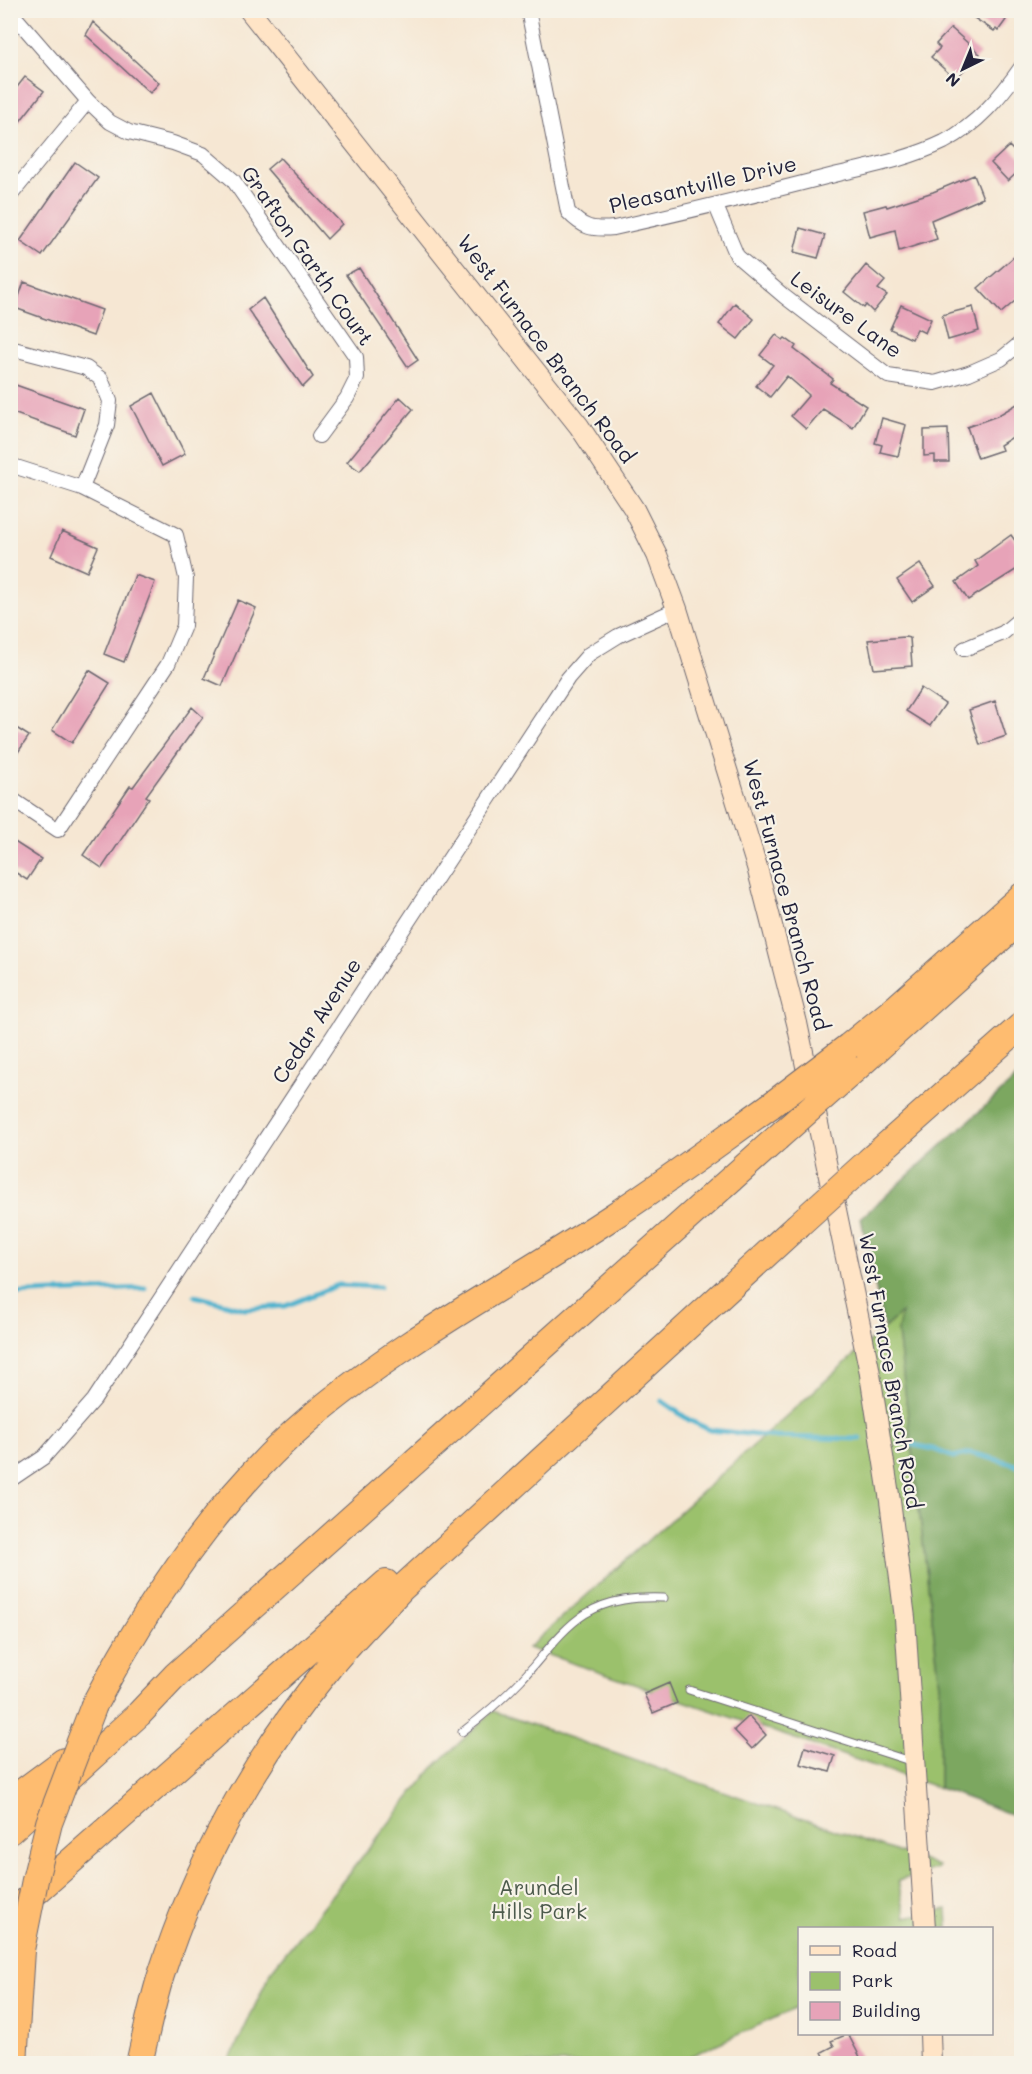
<svg xmlns="http://www.w3.org/2000/svg" width="1032" height="2074" font-family="Mali,sans-serif">
  <style>
    .green { fill: #9bc16c; stroke: #5e7254; stroke-width: 1.5 }
    .forest { fill: #7ca760; stroke: #4f644e; stroke-width: 1.5 }
    .lines { fill: none; stroke-linecap: round; stroke-linejoin: round }
    .stream { stroke: #4fb3ce; stroke-width: 5 }
    .building { fill: #e7a3b8 }
    .lane-casing { stroke: #6c6770; stroke-width: 9 }
    .street-casing { stroke: #6c6770; stroke-width: 16 }
    .secondary-casing { stroke: #6c6770; stroke-width: 22 }
    .highway-casing { stroke: #6c6770; stroke-width: 28 }
    .lane { stroke: #fff; stroke-width: 7 }
    .street { stroke: #fff; stroke-width: 14 }
    .secondary { stroke: #ffe4c6; stroke-width: 20 }
    .highway { stroke: #febc70; stroke-width: 26 }
    .highway-bridge-casing { stroke: #6c6770; stroke-width: 28; stroke-linecap: butt }
    .highway-bridge { stroke: #febc70; stroke-width: 26 }
    .labels { text-anchor: middle; stroke-width: 4.5; stroke-linejoin: round; paint-order: stroke }
    .street-label { font-size: 21px; fill: #22223b; stroke: #f7f3e8 }
    .park-label { font-size: 21px; fill: #4c5a4c; stroke: #f7f3e8 }
  </style>
  <rect width="100%" height="100%" fill="#f7f3e8"/>
  <filter id="ink" filterUnits="userSpaceOnUse"><feTurbulence type="fractalNoise" baseFrequency=".0167" numOctaves="2"/><feDisplacementMap in="SourceGraphic" scale="12" xChannelSelector="R" yChannelSelector="G"/><feConvolveMatrix kernelMatrix="1 2 1 2 8 2 1 2 1" color-interpolation-filters="sRGB"/></filter>
  <filter id="wash" filterUnits="userSpaceOnUse"><feTurbulence type="fractalNoise" baseFrequency=".008" numOctaves="4" result="noise"/><feDisplacementMap in="SourceGraphic" scale="24" xChannelSelector="R" yChannelSelector="G"/><feGaussianBlur stdDeviation="1.35" result="paint"/><feColorMatrix in="noise" values="0 0 0 0 0 0 0 0 0 0 0 0 0 0 0 0 0 1.4 0 .05"/><feComposite in="paint" operator="in"/></filter>
  <g filter="url(#wash)">
    <rect width="100%" height="100%" fill="#f6e7d3"/>
    <path class="green" d="M 902,1312 L 898,1332 L 940,1685 L 939,1788 L 528,1648 Z
      M 493,1711 L 938,1866 L 938,1868 L 898,1881 L 906,1917 L 947,1909 L 948,1928 L 800,1928 L 799,2007 L 675,2063 L 228,2064 L 271,1971 L 433,1768 Z"/>
    <path class="forest" d="M 1021,1074 L 1021,1818 L 939,1788 L 940,1685 L 898,1332 L 901,1313 L 884,1328 L 861,1218 Z"/>
    <g class="lines">
      <path class="stream" d="M 10,1294 L 145,1288
        M 195,1296 L 245,1309 L 286,1306 L 338,1285 L 380,1287
        M 662,1401 L 689,1420 L 710,1430 L 775,1437 L 860,1439
        M 900,1442 L 933,1449 L 953,1457 L 971,1453 L 1010,1463 L 1022,1468"/>
    </g>
    <g id="blocks">
      <path class="building" d="M 962,10 L 1007,10 L 1003,18 L 1006,20 L 998,31 L 996,29 L 994,31 Z
        M 93,22 L 159,83 L 150,93 L 86,35 Z
        M 951,28 L 980,54 L 955,79 L 931,57 L 940,48 L 936,44 Z
        M 25,77 L 44,91 L 10,134 L 10,96 Z
        M 1009,146 L 1022,159 L 1022,168 L 1008,181 L 991,163 Z
        M 280,158 L 342,224 L 327,239 L 267,169 Z
        M 75,162 L 98,178 L 42,256 L 20,241 Z
        M 974,175 L 983,198 L 931,220 L 937,239 L 899,251 L 895,230 L 870,237 L 863,211 L 886,205 L 887,207 L 933,192 Z
        M 800,228 L 825,235 L 818,258 L 794,252 Z
        M 1022,250 L 1022,295 L 1001,313 L 978,288 Z
        M 866,265 L 885,281 L 878,289 L 887,295 L 873,312 L 866,305 L 864,308 L 844,292 Z
        M 359,268 L 418,360 L 408,367 L 346,275 Z
        M 24,282 L 102,310 L 93,336 L 15,308 Z
        M 263,298 L 313,377 L 303,387 L 248,310 Z
        M 735,303 L 754,319 L 738,339 L 719,324 Z
        M 901,305 L 931,319 L 925,333 L 917,329 L 912,339 L 890,329 Z
        M 973,307 L 979,331 L 948,340 L 942,315 Z
        M 776,335 L 783,340 L 785,338 L 796,346 L 794,349 L 833,379 L 830,383 L 866,406 L 853,428 L 823,409 L 806,429 L 791,416 L 809,395 L 787,376 L 770,397 L 756,386 L 773,365 L 760,355 Z
        M 10,383 L 84,409 L 75,435 L 10,412 Z
        M 154,393 L 185,454 L 162,466 L 131,406 Z
        M 400,397 L 413,409 L 360,471 L 347,462 Z
        M 1022,401 L 1022,431 L 1000,445 L 1002,450 L 978,458 L 967,427 L 997,416 Z
        M 882,418 L 906,425 L 898,456 L 880,452 L 882,445 L 875,443 Z
        M 948,429 L 949,462 L 935,462 L 935,455 L 924,456 L 924,430 Z
        M 62,531 L 98,547 L 87,572 L 51,556 Z
        M 1011,535 L 1022,550 L 1022,566 L 968,600 L 956,582 L 978,566 L 975,561 Z
        M 920,564 L 935,586 L 912,602 L 897,580 Z
        M 135,575 L 155,582 L 124,662 L 104,654 Z
        M 238,600 L 256,608 L 222,686 L 204,678 Z
        M 905,637 L 910,638 L 912,666 L 874,669 L 868,640 Z
        M 89,670 L 110,683 L 72,743 L 52,730 Z
        M 921,688 L 945,704 L 930,726 L 906,711 Z
        M 995,701 L 1006,736 L 980,745 L 969,710 Z
        M 192,707 L 203,717 L 146,796 L 149,798 L 102,868 L 83,855 L 130,786 L 133,787 Z
        M 10,724 L 29,736 L 10,764 Z
        M 10,839 L 41,859 L 27,880 L 10,869 Z
        M 669,1683 L 677,1703 L 653,1713 L 644,1694 Z
        M 749,1716 L 766,1735 L 752,1749 L 734,1730 Z
        M 805,1747 L 835,1756 L 830,1772 L 800,1764 Z
        M 848,2034 L 861,2059 L 853,2064 L 828,2064 L 822,2052 L 834,2046 L 831,2041 Z"/>
    </g>
  </g>
  <g filter="url(#ink)">
    <use href="#blocks" fill-opacity="0" stroke="#6c6770" stroke-width="1.5"/>
    <g class="lines">
      <defs>
        <path id="lane" d="M 689,1690 L 913,1762
          M 462,1732 C 483,1716 503,1699 521,1680 C 541,1659 560,1630 585,1614 C 609,1599 637,1597 664,1598"/>
        <path id="street" d="M 528,10 L 568,212 C 583,228 592,230 614,228 C 685,212 756,195 826,177 C 866,167 907,160 944,142 C 977,125 1001,96 1022,66
          M 10,11 L 88,101 L 110,122 L 129,132 L 173,143 L 203,154 L 233,180 L 356,357 L 357,378 L 347,398 L 319,436
          M 10,196 L 88,101
          M 716,206 L 737,256 L 785,297 L 888,376 L 935,383 L 969,373 L 1001,359 L 1022,342
          M 10,348 L 86,368 L 101,379 L 110,401 L 107,425 L 82,488
          M 10,465 L 82,488 L 176,535 L 186,578 L 184,626 L 168,664 L 58,830 L 10,798
          M 964,649 L 1003,633 L 1022,617
          M 10,1480 L 44,1457 L 94,1400 L 568,678 L 589,654 L 618,636 L 677,609"/>
        <path id="secondary" d="M 249,10 L 579,426 L 634,509 L 657,555 L 677,609 L 757,867 L 797,1023 L 869,1368 L 890,1501 L 905,1618 L 925,1928
          M 930,2034 L 931,2064"/>
        <path id="highway" d="M 849,1046 L 898,1006 L 1022,896
          M 854,1070 L 1022,919
          M 871,1159 L 1022,1025
          M 94,1705 C 149,1601 219,1496 309,1419 C 402,1340 510,1284 612,1217 C 666,1182 718,1143 770,1106
          M 10,1801 L 64,1761
          M 10,1831 L 139,1714 L 176,1675 L 777,1138
          M 10,1915 L 386,1583
          M 14,2064 L 21,1950
          M 139,2064 C 146,2034 152,2004 161,1975 C 196,1865 254,1759 327,1670 C 350,1641 376,1616 401,1589 L 796,1227"/>
      </defs>
      <use href="#lane" class="lane-casing"/>
      <use href="#street" class="street-casing"/>
      <use href="#secondary" class="secondary-casing"/>
      <use href="#highway" class="highway-casing"/>
      <use href="#lane" class="lane"/>
      <use href="#street" class="street"/>
      <use href="#secondary" class="secondary"/>
      <use href="#highway" class="highway"/>
      <defs>
        <path id="highway-bridge" d="M 770,1106 L 849,1046
          M 777,1138 L 854,1070
          M 796,1227 L 871,1159
          M 21,1950 L 35,1880 L 49,1823 L 94,1705"/>
      </defs>
      <use href="#highway-bridge" class="highway-bridge-casing"/>
      <use href="#highway-bridge" class="highway-bridge"/>
    </g>
  </g>
  <g class="labels">
    <g class="street-label">
      <text transform="translate(703 185) rotate(-13)" y="7">Pleasantville Drive</text>
      <text transform="translate(307 256) rotate(55)" y="7">Grafton Garth Court</text>
      <text transform="translate(846 315) rotate(36)" y="7">Leisure Lane</text>
      <text transform="translate(546 349) rotate(53)" y="7">West Furnace Branch Road</text>
      <text transform="translate(786 895) rotate(75)" y="7">West Furnace Branch Road</text>
      <text transform="translate(317 1021) rotate(-57)" y="7">Cedar Avenue</text>
      <text transform="translate(890 1371) rotate(80)" y="7">West Furnace Branch Road</text>
    </g>
    <g class="park-label">
      <text x="539" y="1895">Arundel<tspan x="539" dy="24">Hills Park</tspan></text>
    </g>
  </g>
  <rect width="1032" height="2074" fill="none" stroke="#f7f3e8" stroke-width="36"/>
  <rect x="798" y="1927" width="195" height="108" fill="#f7f3e8" stroke="#a29fa3" stroke-width="1.5"/>
  <rect x="810" y="1946" width="30" height="9" fill="#ffe4c6" stroke="#a29fa3" stroke-width="1.5"/>
  <text x="852" y="1957" font-size="18" fill="#22223b">Road</text>
  <rect x="810" y="1972" width="30" height="18" fill="#9bc16c" stroke="#a29fa3" stroke-width="1.5"/>
  <text x="852" y="1987" font-size="18" fill="#22223b">Park</text>
  <rect x="810" y="2002" width="30" height="18" fill="#e7a3b8" stroke="#a29fa3" stroke-width="1.5"/>
  <text x="852" y="2017" font-size="18" fill="#22223b">Building</text>
  <g transform="translate(963 69) rotate(223)" stroke="#f7f3e8" stroke-width="4.5" paint-order="stroke">
  <path d="M0-4.5L10 22L0 15L-10 22Z" fill="#22223b"/>
  <text y="-9" font-size="16" font-weight="bold" text-anchor="middle" fill="#22223b">N</text>
  </g>
</svg>
